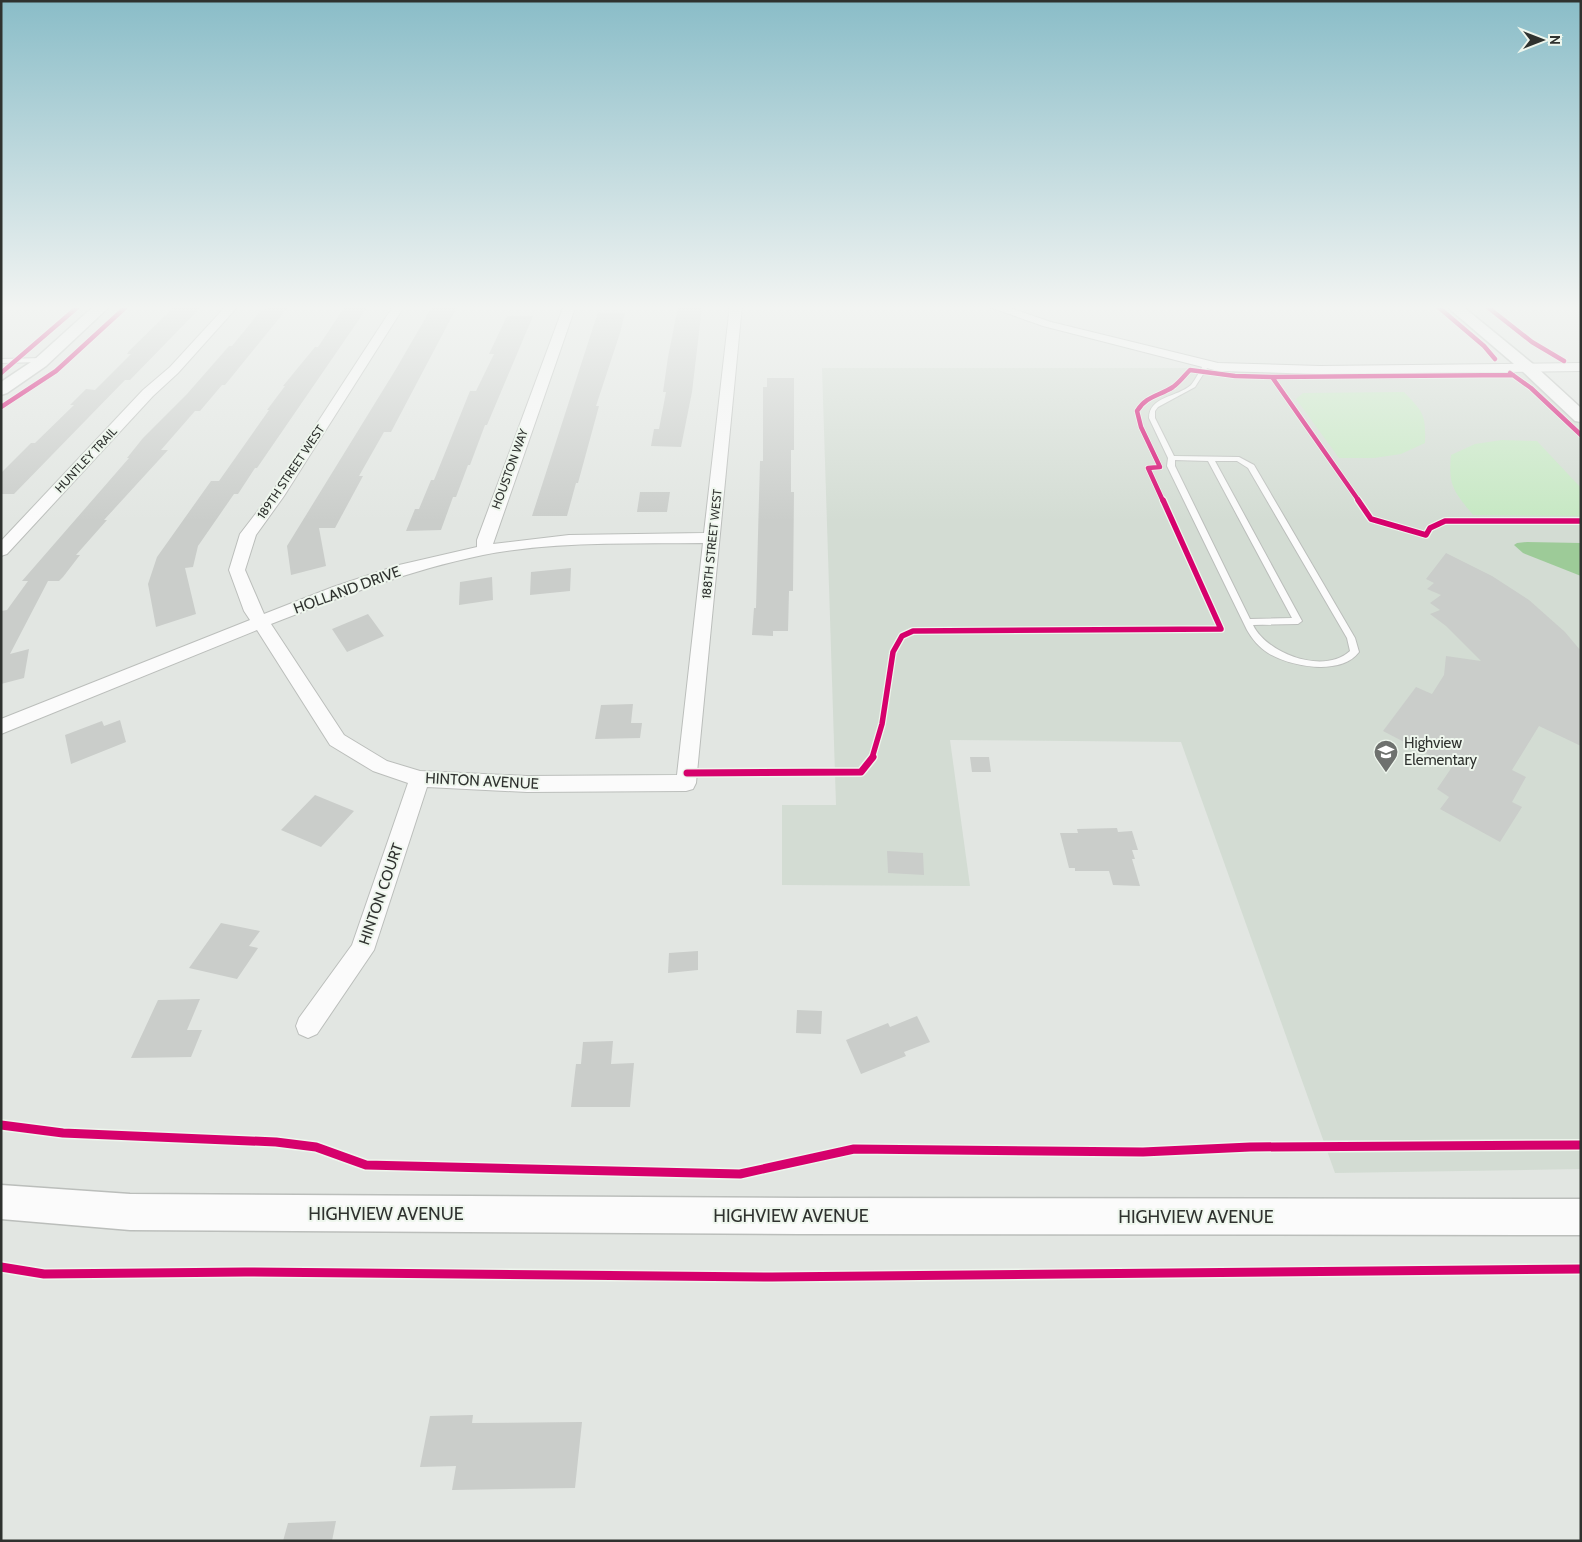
<svg xmlns="http://www.w3.org/2000/svg" width="1582" height="1542" font-family="Cabin,sans-serif">
  <style>
    .built { fill: #d3dcd3 }
    .green { fill: #c6e8c3 }
    .water { fill: #9dcb98 }
    .building { fill: #cacdca }
    .lines { fill: none; stroke-linecap: round; stroke-linejoin: round }
    .service-casing { stroke: #bbbebb; stroke-width: 2 }
    .minor-casing { stroke: #bbbebb; stroke-width: 2 }
    .tertiary-casing { stroke: #bbbebb; stroke-width: 3 }
    .service { fill: #fbfbfb; fill-rule: evenodd }
    .minor { fill: #fbfbfb; fill-rule: evenodd }
    .tertiary { fill: #fbfbfb; fill-rule: evenodd }
    .cycleway-far3-casing { stroke: #eef6ed; stroke-width: 6 }
    .cycleway-far2-casing { stroke: #eef6ed; stroke-width: 8 }
    .cycleway-far1-casing { stroke: #eef6ed; stroke-width: 10 }
    .cycleway-casing { stroke: #eef6ed; stroke-width: 12 }
    .cycleway-far3 { stroke: #d6006c; stroke-width: 4.5 }
    .cycleway-far2 { stroke: #d6006c; stroke-width: 5.5 }
    .cycleway-far1 { stroke: #d6006c; stroke-width: 7 }
    .cycleway { stroke: #d6006c; stroke-width: 9 }
    .labels { text-anchor: middle; stroke-width: 4; stroke-linejoin: round; paint-order: stroke }
    .far-street-label { font-size: 12px; fill: #2f322f; stroke: #eef6ed }
    .street-label { font-size: 15px; fill: #2f322f; stroke: #eef6ed }
    .poi-label { font-size: 15px; fill: #2f322f; stroke: #eef6ed; text-anchor: start }
    .near-street-label { font-size: 18px; fill: #2f322f; stroke: #eef6ed }
  </style>
  <rect width="100%" height="100%" fill="#e2e6e2"/>
  <path class="built" d="M 822,368 L 1536,368 L 1581,409 L 1581,1169 L 1335,1173 L 1181,742 L 950,740 L 970,886 L 782,885 L 782,805 L 836,805 Z"/>
  <path class="green" d="M 1404,392 C 1423,412 1426,414 1425,443 L 1401,454 L 1374,458 L 1339,458 L 1296,399 L 1303,393 Z
    M 1502,440 L 1537,441 L 1581,488 L 1581,516 L 1473,515 C 1454,491 1448,486 1451,455 L 1475,444 Z"/>
  <path class="water" d="M 1527,542 L 1581,543 L 1581,576 L 1523,553 L 1514,545 L 1517,543 Z"/>
  <path class="building" d="M 176,305 L 203,305 L 130,380 L 125,380 L 14,494 L 1,494 L 1,473 L 31,443 L 35,443 L 74,405 L 70,405 L 86,389 L 95,390 L 131,354 L 127,354 L 129,351 Z
    M 271,305 L 290,305 L 225,385 L 222,385 L 200,411 L 195,411 L 161,450 L 168,450 L 104,520 L 107,520 L 76,555 L 80,555 L 63,577 L 59,581 L 48,581 L 10,654 L 29,649 L 24,678 L 1,684 L 1,611 L 7,610 L 28,581 L 22,581 L 129,458 L 127,458 L 143,438 L 187,394 L 229,346 L 232,346 L 262,309 L 267,309 Z
    M 346,305 L 369,305 L 257,468 L 255,468 L 238,494 L 234,494 L 198,546 L 193,567 L 185,568 L 196,614 L 156,627 L 148,584 L 157,557 L 211,481 L 219,481 L 269,410 L 267,410 L 285,386 L 283,386 L 315,347 L 318,347 Z
    M 433,305 L 458,305 L 391,432 L 384,432 L 359,476 L 363,476 L 335,528 L 319,528 L 326,566 L 291,575 L 287,546 L 396,369 Z
    M 678,307 L 702,307 L 692,392 L 681,447 L 651,446 L 654,429 L 659,429 L 666,392 L 663,392 L 668,357 Z
    M 598,312 L 625,313 L 620,333 L 596,406 L 599,406 L 578,483 L 576,483 L 567,516 L 532,516 Z
    M 507,316 L 533,316 L 487,425 L 485,425 L 470,465 L 468,465 L 456,497 L 453,497 L 441,530 L 406,531 L 415,509 L 419,509 L 431,480 L 434,480 L 470,391 L 476,391 L 494,354 L 489,354 Z
    M 767,378 L 794,378 L 794,450 L 791,450 L 791,492 L 794,492 L 793,591 L 789,591 L 788,631 L 773,631 L 773,636 L 752,635 L 754,608 L 756,608 L 760,461 L 763,461 L 763,387 L 767,387 Z
    M 640,492 L 670,492 L 667,512 L 637,512 Z
    M 1446,553 L 1492,576 L 1529,600 L 1565,632 L 1581,651 L 1581,746 L 1539,726 L 1512,770 L 1526,777 L 1512,802 L 1522,807 L 1500,842 L 1440,809 L 1449,797 L 1437,789 L 1452,767 L 1383,731 L 1416,687 L 1432,694 L 1444,675 L 1446,656 L 1481,661 L 1446,626 L 1430,614 L 1440,610 L 1430,603 L 1441,595 L 1427,589 L 1434,583 L 1426,579 Z
    M 571,568 L 570,591 L 530,595 L 531,572 Z
    M 492,577 L 493,600 L 459,605 L 460,582 Z
    M 368,614 L 384,636 L 347,652 L 332,629 Z
    M 633,704 L 631,723 L 642,723 L 640,738 L 595,739 L 601,705 Z
    M 120,720 L 126,742 L 71,764 L 65,735 L 102,721 L 104,726 Z
    M 970,757 L 989,757 L 991,772 L 972,772 Z
    M 315,795 L 354,811 L 321,847 L 281,830 Z
    M 1117,828 L 1118,832 L 1132,831 L 1138,850 L 1132,850 L 1135,859 L 1132,859 L 1140,886 L 1113,885 L 1109,871 L 1075,871 L 1075,868 L 1069,868 L 1060,833 L 1078,833 L 1077,829 Z
    M 887,851 L 923,853 L 924,875 L 888,873 Z
    M 221,923 L 260,931 L 249,946 L 258,948 L 237,979 L 189,968 Z
    M 698,951 L 698,970 L 668,973 L 669,953 Z
    M 200,999 L 187,1030 L 202,1030 L 191,1057 L 131,1058 L 158,1000 Z
    M 797,1010 L 822,1011 L 821,1034 L 796,1033 Z
    M 917,1016 L 930,1042 L 904,1052 L 906,1056 L 861,1074 L 846,1040 L 888,1023 L 890,1027 Z
    M 613,1041 L 611,1064 L 634,1063 L 630,1107 L 571,1107 L 576,1064 L 581,1064 L 583,1042 Z
    M 473,1415 L 472,1423 L 582,1422 L 575,1488 L 452,1490 L 456,1466 L 420,1467 L 430,1416 Z
    M 336,1521 L 332,1541 L 283,1541 L 288,1523 Z"/>
  <g class="lines">
    <defs>
      <path id="service" d="M 1,359 L 43,358 L 46,360 L 43,362 L 1,363 Z
        M 1204,364 L 1209,365 L 1195,387 L 1158,407 L 1155,411 L 1155,418 L 1174,456 L 1239,457 L 1254,465 L 1355,638 L 1359,652 C 1341,676 1291,667 1268,653 C 1259,647 1252,639 1247,630 L 1167,466 L 1168,458 L 1149,418 C 1149,396 1178,397 1191,385 C 1196,379 1200,370 1204,364 ZM 1175,460 L 1208,461 L 1292,618 L 1250,619 L 1175,466 ZM 1215,461 L 1237,461 L 1248,468 L 1347,638 L 1350,651 C 1324,675 1267,654 1253,625 L 1298,624 L 1302,621 Z"/>
      <path id="minor" d="M 227,305 L 239,305 L 178,373 L 153,396 L 7,554 L 1,556 L 1,541 L 143,390 L 170,367 Z
        M 394,305 L 405,305 L 284,496 L 256,535 L 245,570 L 264,614 L 333,587 L 399,565 L 477,547 L 477,540 L 564,305 L 576,305 L 493,544 L 569,535 L 704,533 L 730,305 L 742,305 L 696,783 L 693,789 L 686,791 L 527,792 L 427,787 L 374,950 L 317,1034 L 308,1038 L 299,1034 L 296,1026 L 299,1018 L 352,945 L 408,783 L 373,771 L 330,745 L 257,630 L 1,734 L 1,719 L 250,620 L 244,611 L 229,570 L 240,534 L 271,494 ZM 703,543 L 677,775 L 527,776 L 420,771 L 387,761 L 344,735 L 271,624 C 340,597 410,570 483,555 C 555,541 630,544 703,543 Z
        M 984,305 L 1001,305 L 1051,322 L 1218,363 L 1320,366 L 1581,363 L 1581,371 L 1320,374 L 1218,371 L 1043,326 Z"/>
      <path id="tertiary" d="M 95,305 L 111,305 L 46,366 L 7,393 L 1,395 L 1,382 L 34,360 Z
        M 1445,305 L 1461,305 L 1533,364 L 1581,408 L 1581,422 L 1575,421 L 1521,370 Z
        M 1,1185 L 130,1194 L 800,1198 L 1581,1199 L 1581,1235 L 800,1234 L 130,1230 L 1,1219 Z"/>
    </defs>
    <use href="#service" class="service-casing"/>
    <use href="#minor" class="minor-casing"/>
    <use href="#tertiary" class="tertiary-casing"/>
    <use href="#service" class="service"/>
    <use href="#minor" class="minor"/>
    <use href="#tertiary" class="tertiary"/>
    <defs>
      <path id="cycleway-far3" d="M 1436,305 L 1484,346 L 1495,359
        M 1485,305 L 1532,342 L 1564,361
        M 1,373 L 80,305
        M 1510,373 L 1531,388 L 1581,435
        M 1,407 L 56,371 L 128,305
        M 1163,501 L 1148,468 L 1160,467 L 1141,427 L 1137,411 C 1146,396 1159,396 1173,387 C 1180,382 1184,376 1190,370 L 1235,376 L 1272,377
        M 1359,501 L 1272,377 L 1513,375"/>
      <path id="cycleway-far2" d="M 1358,500 L 1371,519 L 1426,535 L 1430,528 L 1445,521 L 1581,521
        M 872,758 L 882,724 L 893,652 L 902,636 L 913,631 L 1221,629 L 1163,500"/>
      <path id="cycleway-far1" d="M 687,773 L 861,772 L 873,757"/>
      <path id="cycleway" d="M 1,1125 L 63,1133 L 276,1142 L 316,1147 L 366,1165 L 740,1174 L 854,1149 L 1143,1152 L 1250,1147 L 1581,1145
        M 1,1267 L 44,1274 L 245,1272 L 772,1277 L 1581,1269"/>
    </defs>
    <use href="#cycleway-far3" class="cycleway-far3-casing"/>
    <use href="#cycleway-far2" class="cycleway-far2-casing"/>
    <use href="#cycleway-far1" class="cycleway-far1-casing"/>
    <use href="#cycleway" class="cycleway-casing"/>
    <use href="#cycleway-far3" class="cycleway-far3"/>
    <use href="#cycleway-far2" class="cycleway-far2"/>
    <use href="#cycleway-far1" class="cycleway-far1"/>
    <use href="#cycleway" class="cycleway"/>
  </g>
  <linearGradient id="sky" x2="0" y2="1"><stop stop-color="#8abdc8"/><stop offset="0.59" stop-color="#f2f4f2"/><stop offset="1" stop-color="#f2f4f2" stop-opacity="0"/></linearGradient>
  <rect width="1582" height="521" fill="url(#sky)"/>
  <defs>
    <symbol id="school-pin" viewBox="-11 -11 22 30"><path d="M0 17L-7.5 6A9.5 9.5 0 1 1 7.5 6Z" fill="#6e716e" stroke="#eef6ed"/><path d="M0-5L7-2L0 1L-7-2ZM-4 1L0 2.5L4 1V4Q0 6-4 4Z" fill="#fff"/></symbol>
  </defs>
  <g fill-rule="evenodd">
    <use href="#school-pin" x="1372" y="738" width="28" height="38"/>
  </g>
  <g class="labels">
    <g class="far-street-label">
      <text transform="translate(86 460) rotate(-47)" y="4">HUNTLEY TRAIL</text>
      <text transform="translate(510 469) rotate(-70)" y="4">HOUSTON WAY</text>
      <text transform="translate(291 472) rotate(-56)" y="4">189TH STREET WEST</text>
      <text transform="translate(712 544) rotate(-84)" y="4">188TH STREET WEST</text>
    </g>
    <g class="street-label">
      <text transform="translate(347 590) rotate(-20)" y="5">HOLLAND DRIVE</text>
      <text transform="translate(482 781) rotate(3)" y="5">HINTON AVENUE</text>
      <text transform="translate(381 894) rotate(-71)" y="5">HINTON COURT</text>
    </g>
    <g class="poi-label">
      <text x="1404" y="748">Highview<tspan x="1404" dy="17">Elementary</tspan></text>
    </g>
    <g class="near-street-label">
      <text x="386" y="1220">HIGHVIEW AVENUE</text>
      <text x="791" y="1222">HIGHVIEW AVENUE</text>
      <text x="1196" y="1223">HIGHVIEW AVENUE</text>
    </g>
  </g>
  <rect width="1582" height="1542" fill="none" stroke="#2f322f" stroke-width="5"/>
  <g transform="translate(1542 40) rotate(90)" stroke="#eef6ed" stroke-width="4" paint-order="stroke">
  <path d="M0-4L9 19L0 12L-9 19Z" fill="#2f322f"/>
  <text y="-8" font-size="14" font-weight="bold" text-anchor="middle" fill="#2f322f">N</text>
  </g>
</svg>
